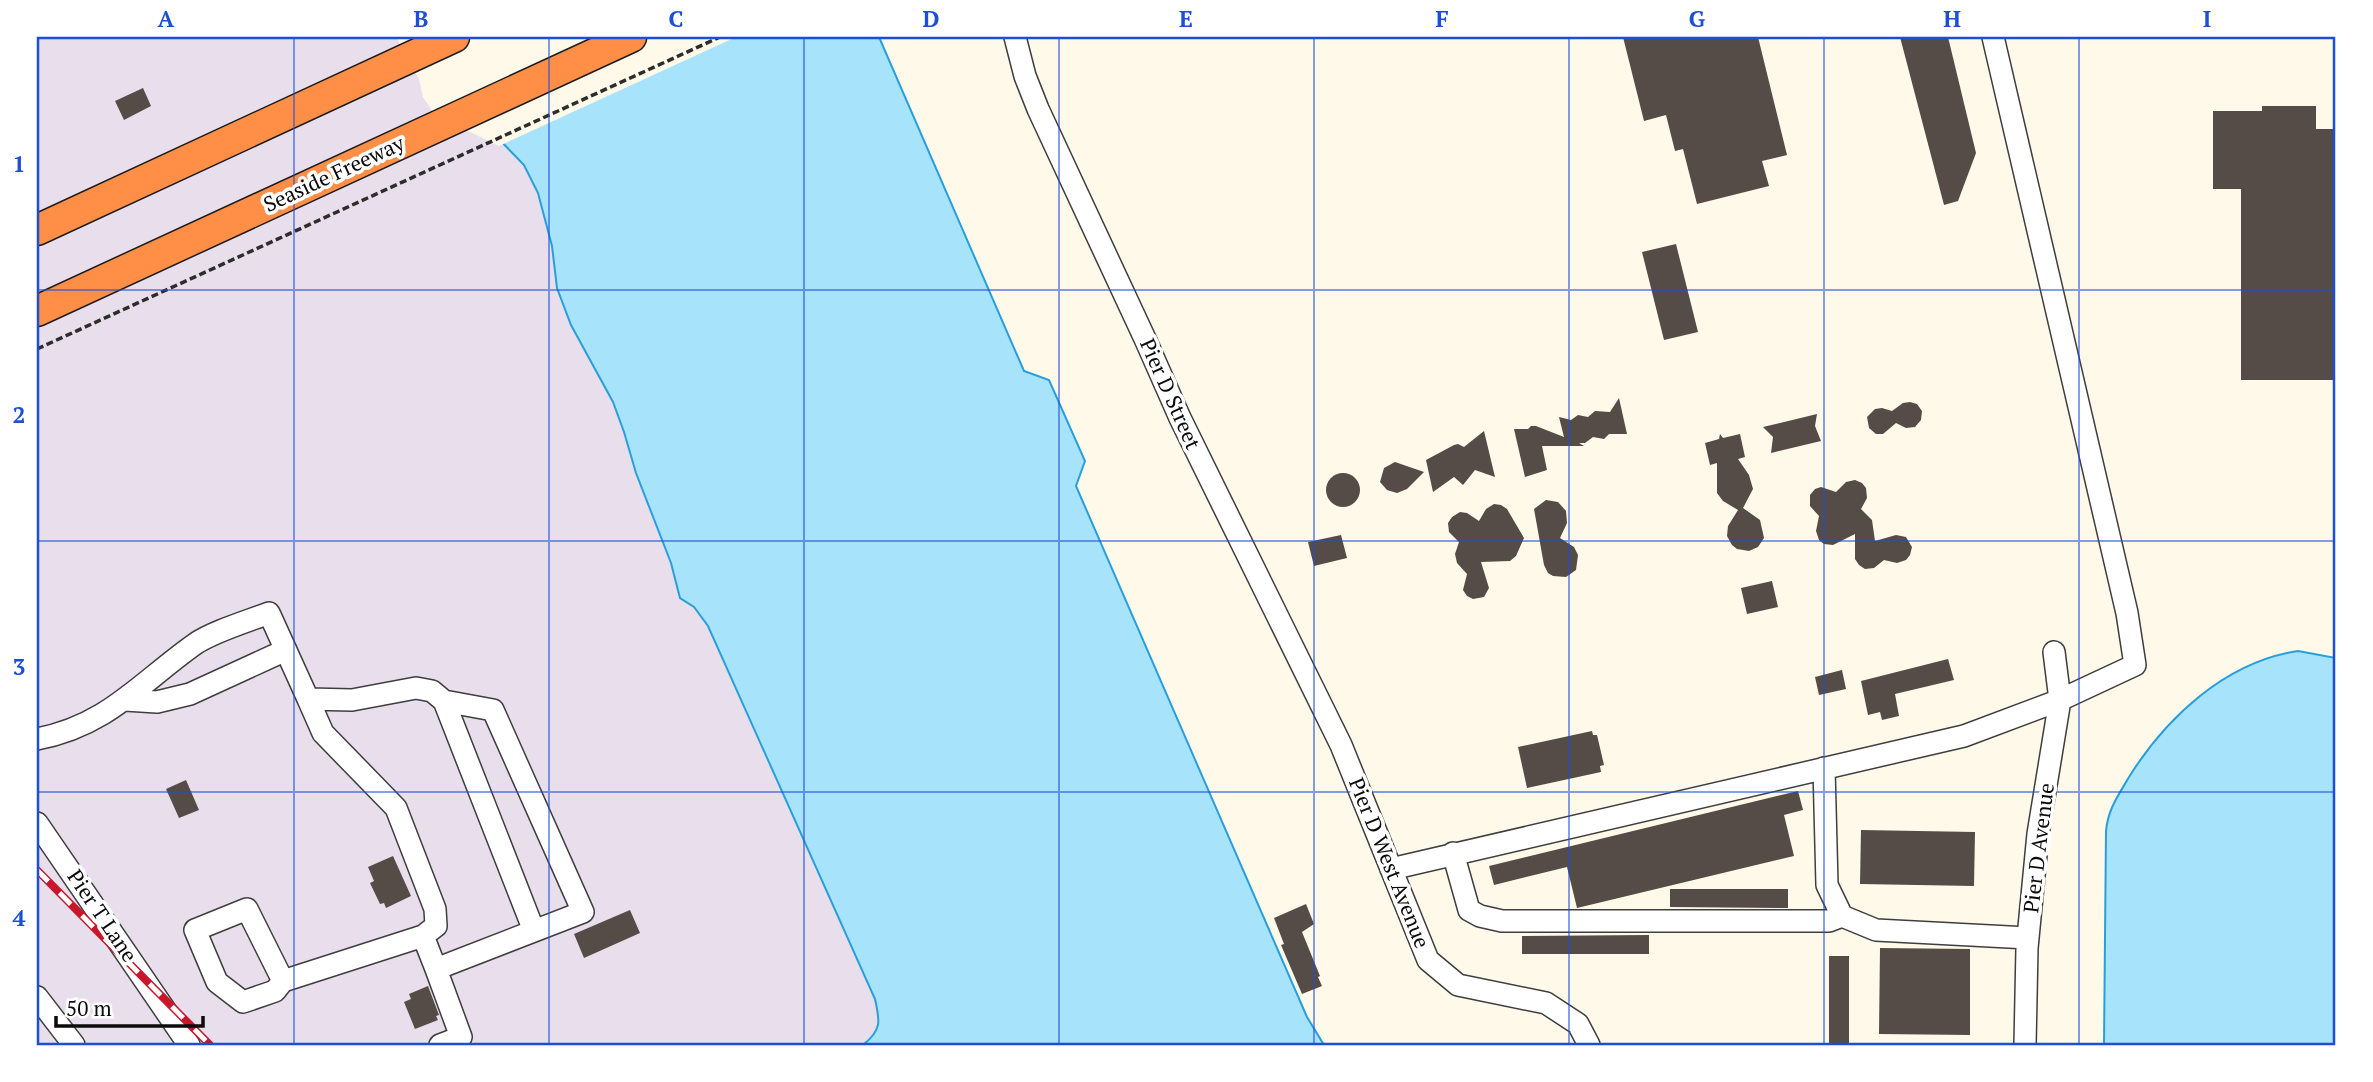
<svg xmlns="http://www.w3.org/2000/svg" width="2373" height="1082" font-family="'PT Serif',serif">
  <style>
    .industrial { fill: #e9deec }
    .water { fill: #a8e3fc; stroke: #289fdb; stroke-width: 2 }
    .pier { fill: #fff9e9 }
    .building { fill: #554b47 }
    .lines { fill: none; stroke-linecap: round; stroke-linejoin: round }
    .minor-casing { stroke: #3e3e3e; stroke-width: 24 }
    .highway-casing { stroke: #1c1c1c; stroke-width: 33 }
    .path { stroke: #2d2d2d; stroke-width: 3.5; stroke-dasharray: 7 3.5; stroke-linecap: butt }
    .minor { stroke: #fff; stroke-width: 21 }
    .highway { stroke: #ff8f47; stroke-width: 30 }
    .rail-casing { stroke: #c8162b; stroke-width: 8 }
    .rail { stroke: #fff; stroke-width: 5; stroke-dasharray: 16; stroke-linecap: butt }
    .grid { fill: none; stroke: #1d4ed8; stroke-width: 2; stroke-opacity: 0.55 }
    .labels { text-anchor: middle; stroke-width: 7; stroke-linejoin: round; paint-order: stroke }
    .street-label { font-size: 21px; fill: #0b0b0b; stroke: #fff }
    .neatline { fill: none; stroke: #1d4ed8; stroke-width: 2.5 }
    .grid-label { font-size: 23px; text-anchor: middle; font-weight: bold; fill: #1d4ed8 }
  </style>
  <rect width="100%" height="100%" fill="#fff9e9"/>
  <path class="industrial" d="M 37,37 L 400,37 L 524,165 L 538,193 L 552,246 L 557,288 L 571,325 L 613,402 L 624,432 L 636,473 L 671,563 L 680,598 L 694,607 L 708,626 L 875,999 L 880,1019 L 875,1036 L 863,1045 L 37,1045 Z"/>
  <path class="water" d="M 400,37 L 879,37 L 1024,371 L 1049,380 L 1085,461 L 1076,486 L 1307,1017 L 1324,1045 L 863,1045 C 882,1030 880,1021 875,999 L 708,626 L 694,607 L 680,598 L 671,563 L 636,473 L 624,432 L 613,402 L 571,325 L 557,288 L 552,246 L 538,193 L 524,165 Z
    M 2298,651 L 2336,658 L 2336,1045 L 2104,1045 L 2106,831 C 2108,809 2118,796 2129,777 C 2166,718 2225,662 2298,651 Z"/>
  <path class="pier" d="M 397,37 L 736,37 L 499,146 L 435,115 L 423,97 L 419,79 L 402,51 Z"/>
  <path class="building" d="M 1623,37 L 1758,37 L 1787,155 L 1762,161 L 1769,186 L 1697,204 L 1683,149 L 1675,151 L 1666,115 L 1644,121 Z
    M 1900,37 L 1948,37 L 1976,153 L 1958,201 L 1944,205 Z
    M 143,88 L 151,106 L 124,120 L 115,101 Z
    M 2262,106 L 2316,106 L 2316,129 L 2336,129 L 2336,380 L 2241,380 L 2241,189 L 2213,189 L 2213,111 L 2262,111 Z
    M 1676,244 L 1698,332 L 1664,340 L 1642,252 Z
    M 1619,398 L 1627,434 L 1609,434 L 1604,439 L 1593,437 L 1585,443 L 1579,443 L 1584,446 L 1542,446 L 1547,470 L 1525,477 L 1514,429 L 1528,429 L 1531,426 L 1536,426 L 1564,437 L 1559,417 L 1571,420 L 1578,415 L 1588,417 L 1595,411 L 1610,412 Z
    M 1910,402 L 1917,404 L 1922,411 L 1921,420 L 1915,427 L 1906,428 L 1896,423 L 1883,434 L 1876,434 L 1869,428 L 1867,417 L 1875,409 L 1882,408 L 1892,411 L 1903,403 Z
    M 1817,414 L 1815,426 L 1821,441 L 1771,453 L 1773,437 L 1763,427 Z
    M 1484,431 L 1495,477 L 1475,470 L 1463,485 L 1454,477 L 1433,492 L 1426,460 L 1454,445 L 1458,444 L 1464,447 Z
    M 1720,434 L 1723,438 L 1740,434 L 1745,457 L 1738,459 L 1749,475 L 1753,489 L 1743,508 L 1760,520 L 1764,538 L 1758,547 L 1749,551 L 1737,549 L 1732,545 L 1727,536 L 1728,526 L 1738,510 L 1723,501 L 1717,493 L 1717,463 L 1710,465 L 1705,443 L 1719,439 Z
    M 1395,462 L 1424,472 L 1407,489 L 1397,493 L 1387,490 L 1380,482 L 1384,468 Z
    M1326 490a17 17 0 1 1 34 0a17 17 0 1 1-34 0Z
    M 1855,480 L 1862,483 L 1866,488 L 1867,498 L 1861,509 L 1872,520 L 1875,541 L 1896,535 L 1906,537 L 1912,547 L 1910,555 L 1906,560 L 1897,563 L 1884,560 L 1874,568 L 1865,569 L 1859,565 L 1855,559 L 1855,534 L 1833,545 L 1824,544 L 1819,540 L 1816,531 L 1819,516 L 1810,506 L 1810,495 L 1815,489 L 1821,487 L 1836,492 L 1846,482 Z
    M 1546,500 L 1558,502 L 1566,511 L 1567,523 L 1560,538 L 1574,547 L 1578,555 L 1576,570 L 1566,577 L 1553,576 L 1548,573 L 1544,565 L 1534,509 Z
    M 1494,504 L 1501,505 L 1507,509 L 1524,538 L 1516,556 L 1510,561 L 1481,562 L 1489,588 L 1484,597 L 1473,599 L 1467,596 L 1463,590 L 1467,574 L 1457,563 L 1455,554 L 1459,542 L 1449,532 L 1448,523 L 1452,517 L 1460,512 L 1467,513 L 1479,521 L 1486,509 Z
    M 1341,535 L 1347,558 L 1314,566 L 1308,542 Z
    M 1772,581 L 1778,607 L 1747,614 L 1741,588 Z
    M 1948,659 L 1954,680 L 1895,694 L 1899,716 L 1882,720 L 1880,712 L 1868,715 L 1861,681 Z
    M 1842,670 L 1846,689 L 1819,695 L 1815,677 Z
    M 1592,731 L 1593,735 L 1597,735 L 1604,765 L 1600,766 L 1601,772 L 1527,788 L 1518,747 Z
    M 186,780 L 199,810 L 179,818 L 166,789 Z
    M 1798,791 L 1803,810 L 1784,815 L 1794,856 L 1577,908 L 1567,867 L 1494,885 L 1489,866 Z
    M 1861,830 L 1975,832 L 1974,886 L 1860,884 Z
    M 393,856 L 411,896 L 386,908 L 384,903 L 380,904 L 370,883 L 374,881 L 368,867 Z
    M 1670,889 L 1788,889 L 1788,908 L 1670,907 Z
    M 1306,904 L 1314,924 L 1302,932 L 1320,976 L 1318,977 L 1322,986 L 1302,994 L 1281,945 L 1284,944 L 1274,918 Z
    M 630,910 L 640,933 L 584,958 L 574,934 Z
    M 1649,935 L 1649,954 L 1522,954 L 1522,936 Z
    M 1880,948 L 1970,949 L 1970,1035 L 1879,1034 Z
    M 1829,956 L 1849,956 L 1849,1045 L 1829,1045 Z
    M 428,986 L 439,1015 L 436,1016 L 438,1020 L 415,1029 L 404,1002 L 411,999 L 409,994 Z"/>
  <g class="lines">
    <defs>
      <path id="minor" d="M 1015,37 L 1025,76 L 1038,109 L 1146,341 L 1180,418 L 1341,745 L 1428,960 L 1458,985 L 1546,1003 L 1578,1024 L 1589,1045
        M 308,699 L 323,733 L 396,808 L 435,909 L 436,926 L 423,936 L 436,969
        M 125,700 L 157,702 L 190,694 L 286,650
        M 444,701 L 534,931
        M 37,739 C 107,726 140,683 195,644 C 212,632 248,621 269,613 L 308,699 L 352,700 L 416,688 L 432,691 L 444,701 L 493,710 L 583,912 L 436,969 L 461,1037 L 440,1045
        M 1824,768 L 1827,885 L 1842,916 L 1876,930 L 2028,938
        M 37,823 L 189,1045
        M 1453,853 L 1469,910 L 1480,916 L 1502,921 L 1829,921 L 1842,916
        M 1391,869 L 1964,736 L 2060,700 L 2135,665 L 2127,613 L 1993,37
        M 283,981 L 247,909 L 195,930 L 217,982 L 243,1002 L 275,991 L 283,981 L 423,936
        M 37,997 L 74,1045
        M 2025,1045 L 2027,948 L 2038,834 L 2060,700 L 2054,652"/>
      <path id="highway" d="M 37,230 L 454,37
        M 37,311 L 631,37"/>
    </defs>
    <use href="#minor" class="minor-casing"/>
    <use href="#highway" class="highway-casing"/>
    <path class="path" d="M 37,349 L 720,37"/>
    <use href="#minor" class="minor"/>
    <use href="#highway" class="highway"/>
    <defs>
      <path id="rail" d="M 37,870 L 210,1045"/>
    </defs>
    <use href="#rail" class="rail-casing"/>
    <use href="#rail" class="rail"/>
  </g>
  <path class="grid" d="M 294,37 L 294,1045M 549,37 L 549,1045M 804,37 L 804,1045M 1059,37 L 1059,1045M 1314,37 L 1314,1045M 1569,37 L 1569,1045M 1824,37 L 1824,1045M 2079,37 L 2079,1045M 37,290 L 2336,290M 37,541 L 2336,541M 37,792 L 2336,792"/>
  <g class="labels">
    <g class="street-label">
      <text transform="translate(334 174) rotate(-25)" y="7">Seaside Freeway</text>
      <text transform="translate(1170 394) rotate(66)" y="7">Pier D Street</text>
      <text transform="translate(2039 848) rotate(-83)" y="7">Pier D Avenue</text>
      <text transform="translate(1389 863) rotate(68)" y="7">Pier D West Avenue</text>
      <text transform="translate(102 916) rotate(56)" y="7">Pier T Lane</text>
    </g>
  </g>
  <rect width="2373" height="1082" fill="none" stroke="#ffffff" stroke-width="77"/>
  <path d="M56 1016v10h147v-10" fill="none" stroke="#0b0b0b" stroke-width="3.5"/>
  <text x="66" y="1016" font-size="21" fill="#0b0b0b" stroke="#ffffff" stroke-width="5" paint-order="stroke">50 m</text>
  <rect x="38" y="38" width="2296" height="1006" class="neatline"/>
  <g class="grid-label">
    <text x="166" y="27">A</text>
    <text x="421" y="27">B</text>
    <text x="676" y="27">C</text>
    <text x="931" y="27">D</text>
    <text x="1186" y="27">E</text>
    <text x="1442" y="27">F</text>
    <text x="1697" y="27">G</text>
    <text x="1952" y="27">H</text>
    <text x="2207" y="27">I</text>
    <text x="19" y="172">1</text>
    <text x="19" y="423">2</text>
    <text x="19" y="675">3</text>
    <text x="19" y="926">4</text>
  </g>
</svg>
